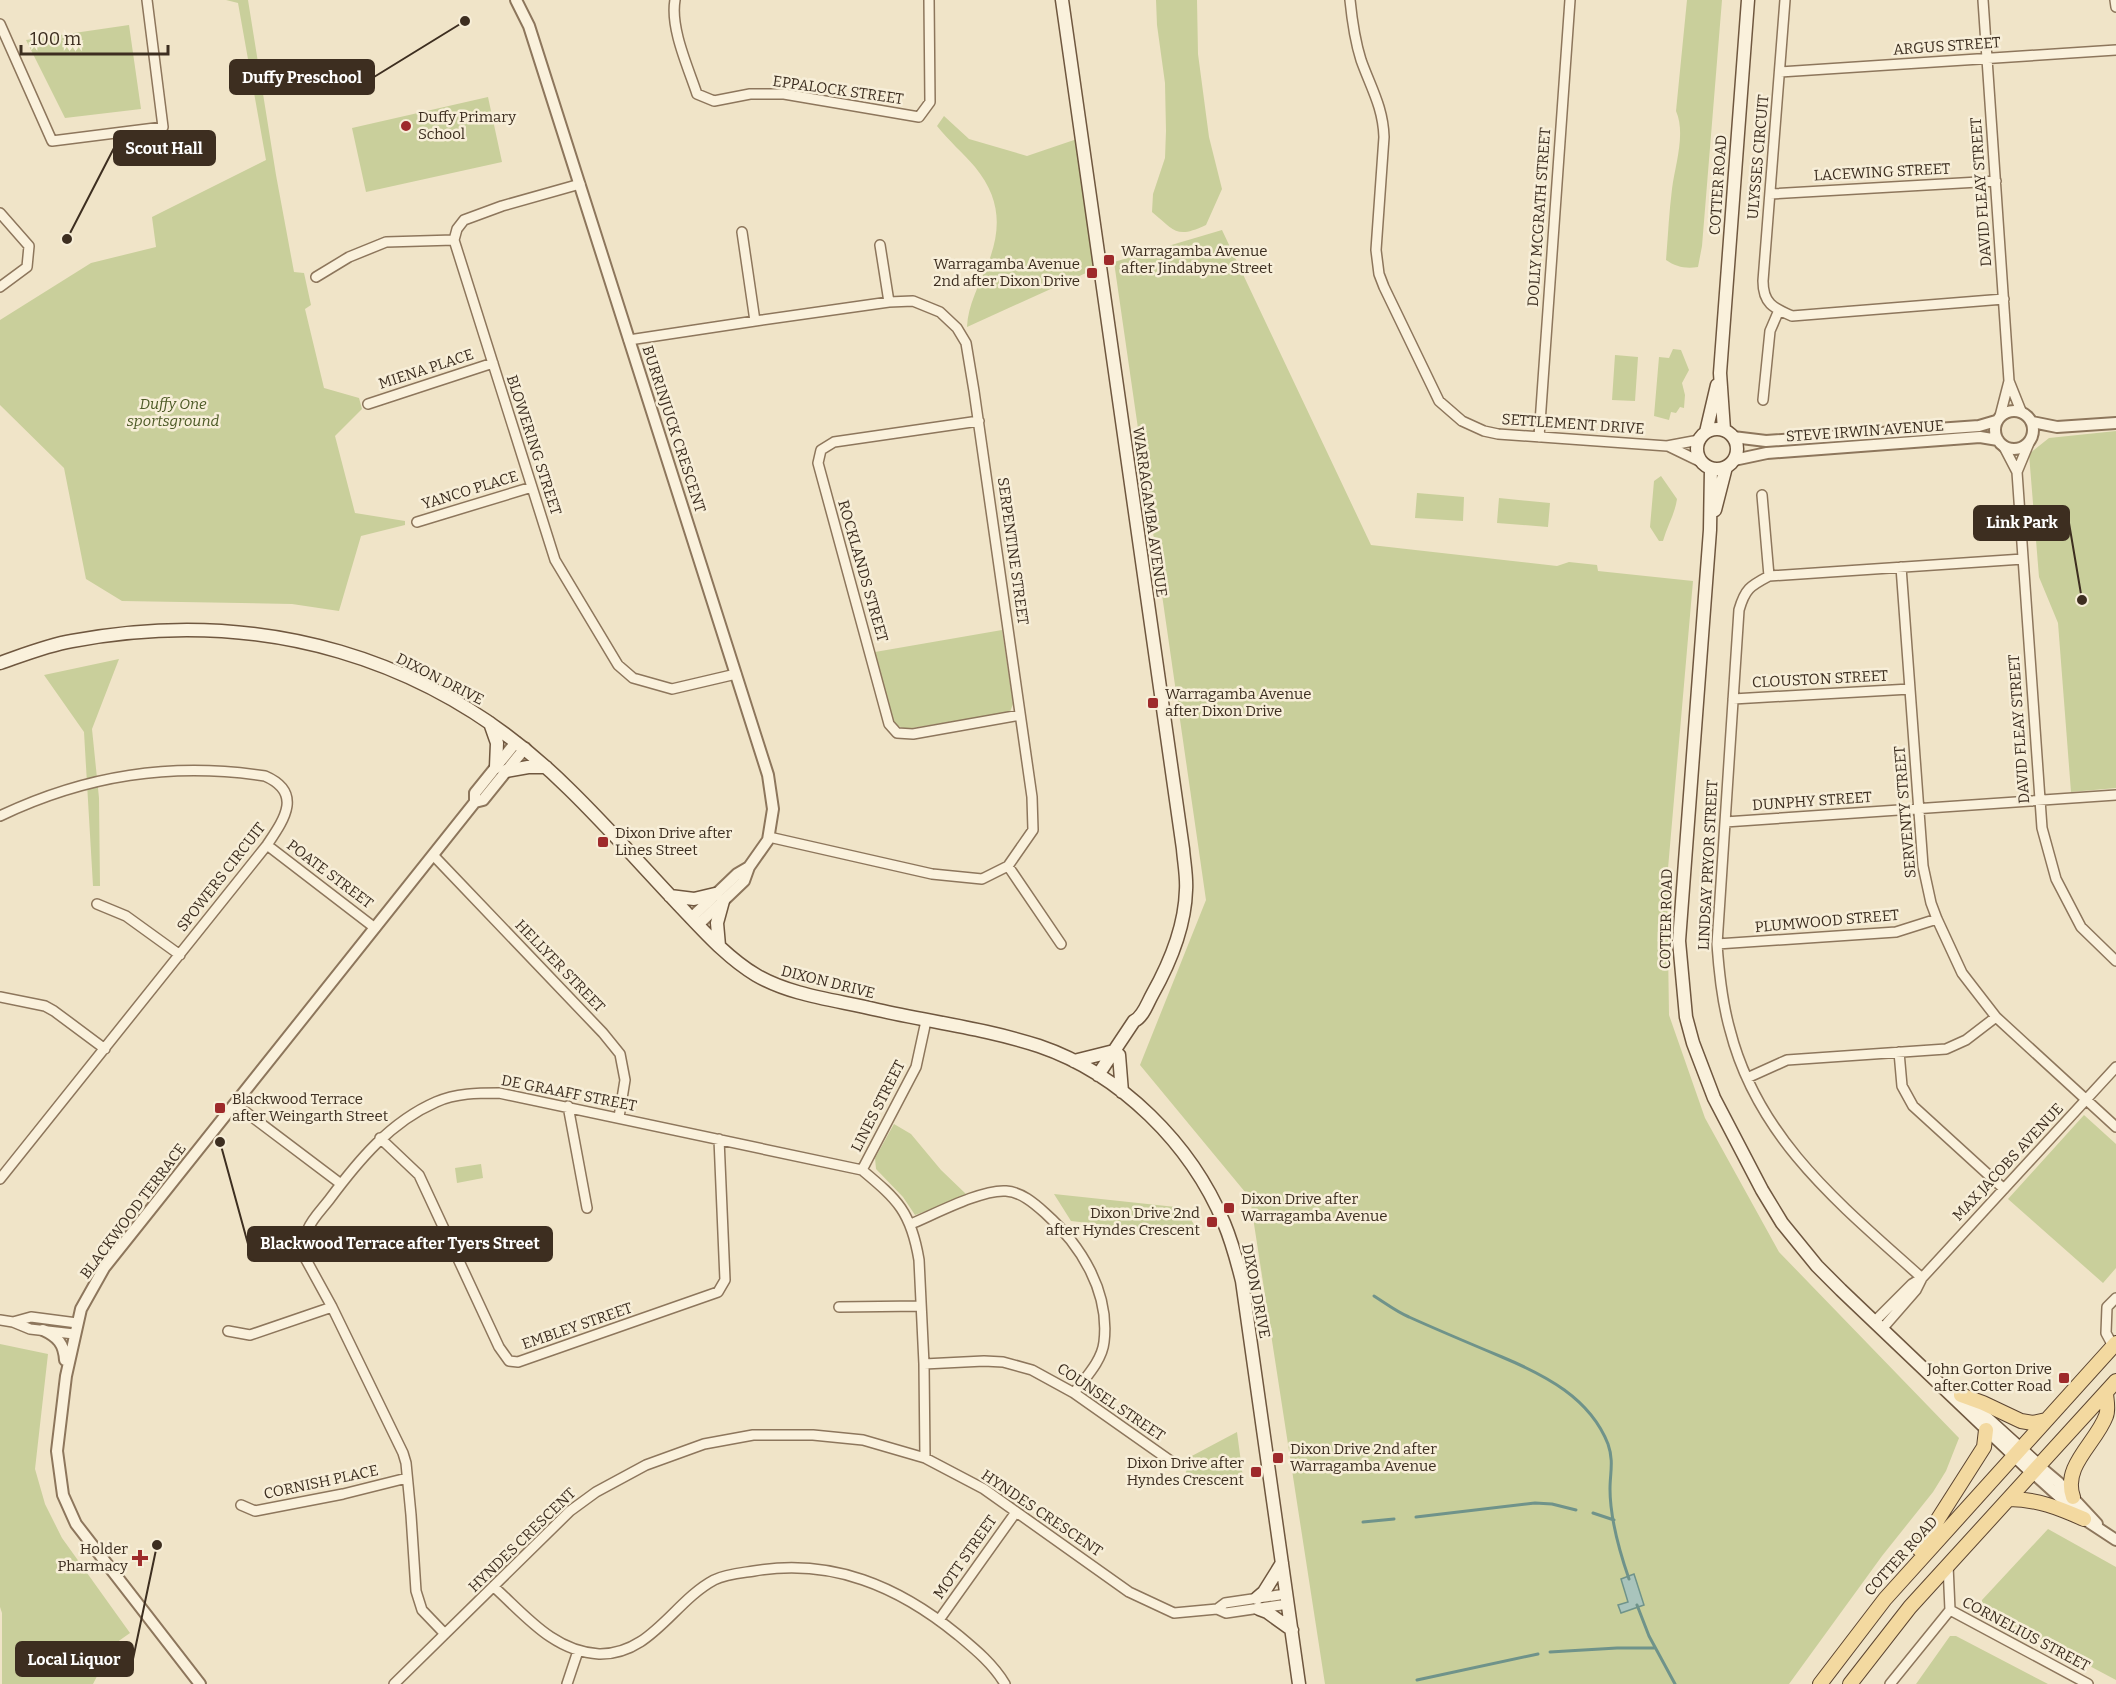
<svg xmlns="http://www.w3.org/2000/svg" width="2116" height="1684" font-family="Bitter,serif">
  <style>
    .green { fill: #c9cf9b }
    .water { fill: #a9c4bc; stroke: #6f938a; stroke-width: 1.5 }
    .lines { fill: none; stroke-linecap: round; stroke-linejoin: round }
    .stream { stroke: #6f938a; stroke-width: 3 }
    .minor-casing { stroke: #8d765c; stroke-width: 12 }
    .tertiary-casing { stroke: #8d765c; stroke-width: 14 }
    .secondary-casing { stroke: #6f573f; stroke-width: 15 }
    .primary-casing { stroke: #5b4430; stroke-width: 16 }
    .minor { stroke: #faf1dc; stroke-width: 9 }
    .tertiary { stroke: #faf1dc; stroke-width: 10 }
    .secondary { stroke: #faf1dc; stroke-width: 12 }
    .primary { stroke: #f3d9a0; stroke-width: 14 }
    .poi-dot { fill: #9e2a2b; stroke: #f7eed8; stroke-width: 2 }
    .labels { text-anchor: middle; stroke-width: 5; stroke-linejoin: round; paint-order: stroke }
    .street-label { font-size: 15px; fill: #3d2e20; stroke: #f7eed8 }
    .poi-label { font-size: 15px; fill: #3d2e20; stroke: #f7eed8; text-anchor: start }
    .park-label { font-size: 15px; font-style: italic; fill: #4d5a26; stroke: #f7eed8 }
    .leader { fill: none; stroke: #3d2e20; stroke-width: 2 }
    .callout-dot { fill: #3d2e20; stroke: #f7eed8; stroke-width: 2 }
    .callout { fill: #3d2e20; stroke: #3d2e20; stroke-width: 2 }
    .callout-label { font-size: 16px; text-anchor: middle; font-weight: bold; fill: #fff }
  </style>
  <rect width="100%" height="100%" fill="#f0e4c8"/>
  <path class="green" d="M 226,0 L 248,0 L 276,175 L 294,272 L 304,273 L 311,305 L 305,309 L 324,388 L 359,398 L 362,409 L 335,436 L 355,513 L 405,521 L 405,525 L 361,536 L 339,611 L 292,604 L 122,601 L 86,579 L 64,468 L 0,405 L 0,320 L 91,263 L 156,247 L 152,217 L 266,160 L 238,3 Z
    M 1156,0 L 1197,0 L 1198,54 L 1209,137 L 1222,189 L 1206,225 C 1176,239 1175,231 1152,212 L 1153,194 L 1165,158 L 1166,131 L 1165,83 L 1157,25 Z
    M 1687,0 L 1722,0 L 1702,246 L 1698,267 C 1686,269 1676,267 1666,260 C 1668,236 1669,213 1672,189 C 1675,165 1686,134 1676,111 Z
    M 129,25 L 141,109 L 65,118 L 26,40 Z
    M 488,97 L 502,162 L 366,192 L 352,128 Z
    M 944,116 L 969,139 L 1027,156 L 1077,139 L 1097,268 L 967,327 C 968,305 979,285 987,266 C 1002,229 1001,199 975,167 C 963,153 949,141 937,126 Z
    M 1222,230 L 1371,545 L 1557,566 L 1569,562 L 1597,565 L 1598,571 L 1693,581 L 1667,880 L 1669,1015 L 1705,1118 L 1779,1252 L 1959,1438 L 1946,1471 L 1933,1492 L 1882,1556 L 1789,1684 L 1325,1684 L 1250,1198 L 1140,1065 L 1206,900 L 1114,262 Z
    M 1673,349 L 1681,350 L 1689,370 L 1682,383 L 1685,395 L 1684,408 L 1680,407 L 1676,413 L 1671,412 L 1669,420 L 1654,416 L 1659,357 L 1669,358 Z
    M 1615,355 L 1638,357 L 1635,401 L 1612,400 Z
    M 2116,431 L 2116,788 L 2071,792 L 2058,623 L 2039,577 L 2029,454 L 2049,438 Z
    M 1661,476 L 1677,499 C 1675,514 1667,526 1663,541 L 1659,541 L 1650,527 L 1654,481 Z
    M 1417,493 L 1464,497 L 1463,521 L 1415,518 Z
    M 1499,498 L 1550,503 L 1548,527 L 1497,523 Z
    M 1002,630 L 1013,704 L 1010,712 L 906,729 L 898,726 L 892,720 L 875,652 Z
    M 119,659 L 92,729 L 99,798 L 100,886 L 93,886 L 84,732 L 44,675 Z
    M 2084,1115 L 2116,1144 L 2116,1268 L 2103,1283 L 2008,1199 Z
    M 894,1124 L 911,1134 L 941,1170 L 966,1194 L 952,1202 L 915,1215 L 903,1197 L 876,1169 L 875,1158 Z
    M 481,1164 L 483,1178 L 457,1183 L 455,1168 Z
    M 1054,1194 L 1185,1208 L 1200,1236 L 1071,1221 Z
    M 0,1344 L 48,1354 L 35,1469 L 45,1504 L 62,1538 L 130,1633 L 113,1645 L 93,1684 L 2,1684 L 2,1613 L 0,1607 Z
    M 1237,1432 L 1244,1485 L 1186,1473 L 1188,1458 Z
    M 2048,1529 L 2116,1567 L 2116,1680 L 1982,1609 L 1982,1600 Z
    M 1950,1636 L 1956,1636 L 2048,1684 L 1916,1684 Z"/>
  <path class="water" d="M 1634,1574 L 1644,1605 L 1621,1613 L 1618,1605 L 1628,1602 L 1621,1579 Z"/>
  <g class="lines">
    <path class="stream" d="M 1374,1296 C 1385,1303 1397,1312 1409,1317 C 1440,1331 1471,1344 1502,1357 C 1545,1375 1590,1398 1608,1444 C 1614,1461 1610,1473 1610,1489 C 1610,1517 1620,1553 1629,1579
      M 1593,1513 L 1614,1520
      M 1416,1517 L 1535,1503 L 1552,1504 L 1576,1510
      M 1363,1522 L 1394,1519
      M 1637,1605 L 1649,1636 L 1675,1684
      M 1550,1652 L 1617,1648 L 1655,1648
      M 1417,1680 L 1538,1654"/>
    <defs>
      <path id="minor" d="M 675,0 C 670,28 688,67 697,94 L 714,101 L 750,94 L 784,94 L 919,117 L 930,102 L 929,0
        M 1350,0 C 1352,20 1355,41 1361,60 C 1371,88 1383,107 1384,137 L 1376,250 L 1379,274 L 1384,287 L 1439,401 L 1462,421 L 1484,431 L 1498,434 L 1667,446 L 1699,440
        M 1785,0 L 1763,281 C 1763,303 1773,308 1792,316 L 2004,299
        M 1983,0 L 2009,381 L 2021,411
        M 2115,0 L 2116,7
        M 0,24 L 52,141 L 163,127 L 147,0
        M 1780,72 L 2116,50
        M 580,184 L 502,206 L 464,220 L 457,229 L 454,240 L 555,560 L 618,665 L 633,678 L 672,689 L 736,674
        M 1770,194 L 1996,181
        M 0,213 L 29,246 L 27,267 L 0,287
        M 742,232 L 755,321
        M 880,245 L 889,302
        M 316,277 L 349,257 L 386,242 L 454,240
        M 629,340 L 755,321 L 889,302 L 913,301 L 940,312 L 957,328 L 966,343 L 974,391 L 1032,797 L 1033,830 L 1008,866 L 982,879 L 932,874 L 769,837
        M 1763,400 L 1770,331 L 1779,310
        M 368,404 L 493,363
        M 2000,416 L 2009,381
        M 979,421 L 834,442 L 821,450 L 818,463 L 889,724 L 897,733 L 913,734 L 1020,715
        M 1539,437 L 1570,0
        M 1668,446 L 1701,462
        M 2004,447 L 2017,472 L 2042,828 L 2056,879 L 2081,927 L 2116,961
        M 2017,472 L 2029,443
        M 1762,495 L 1769,576
        M 417,522 L 532,487
        M 1901,567 L 1923,866 L 1931,903 L 1937,919 L 1962,973 L 1972,986 L 1996,1017 L 2116,1127
        M 1733,699 L 1910,689
        M 0,816 C 86,775 171,762 265,776 C 304,793 283,821 267,845 L 0,1179
        M 1725,822 L 2116,795
        M 267,845 L 375,928
        M 433,855 L 603,1033 L 620,1054 L 625,1080 L 619,1117
        M 1008,866 L 1061,944
        M 97,904 L 126,916 L 180,955
        M 1717,944 L 1896,932 L 1937,919
        M 0,997 L 45,1006 L 54,1011 L 105,1049
        M 1899,1052 L 1902,1086 L 1913,1106 L 2004,1189
        M 1747,1078 L 1787,1060 L 1946,1049 L 1966,1040 L 1996,1017
        M 235,1104 L 341,1184
        M 568,1106 L 587,1208
        M 380,1138 L 419,1175 L 499,1347 L 509,1361 L 518,1362 L 718,1292 L 725,1280 L 719,1139
        M 862,1170 L 916,1067 L 926,1021
        M 911,1224 C 935,1214 982,1189 1006,1191 C 1021,1192 1034,1203 1045,1213 C 1081,1245 1110,1292 1104,1342 C 1102,1361 1085,1378 1074,1393
        M 1922,1278 C 1842,1206 1758,1140 1730,1030 C 1722,1002 1719,973 1717,944 L 1739,610 C 1745,589 1750,586 1769,576 L 2023,559
        M 839,1307 L 921,1306
        M 0,1320 L 13,1322 L 30,1329 L 74,1334
        M 13,1322 L 31,1317 L 77,1323
        M 1874,1322 L 1912,1284 L 1922,1278
        M 1882,1329 L 1916,1290 L 1922,1278 L 2116,1067
        M 228,1331 L 250,1335 L 332,1307
        M 2113,1346 L 2106,1333 L 2107,1307 L 2116,1298
        M 924,1364 L 984,1361 L 1003,1362 L 1032,1370 L 1074,1393 L 1172,1462
        M 241,1505 L 255,1511 L 343,1494 L 407,1478
        M 494,1587 C 525,1615 554,1652 599,1654 C 651,1655 673,1602 714,1580 C 726,1574 741,1573 754,1571 C 832,1558 898,1586 958,1635 C 976,1650 993,1664 1005,1684
        M 1217,1609 L 1225,1603 L 1286,1594
        M 1950,1610 L 2088,1684
        M 939,1620 L 1016,1512
        M 445,1634 L 422,1610 L 416,1591 L 411,1515 L 406,1463 L 403,1453 L 332,1307 L 304,1256 C 303,1247 304,1238 308,1229 C 312,1219 322,1209 329,1200 C 358,1161 390,1122 436,1102 C 456,1093 478,1093 499,1093 L 862,1170 C 898,1200 911,1212 919,1260 L 924,1364 L 925,1458
        M 394,1684 L 570,1511 L 596,1492 L 646,1465 L 704,1444 L 753,1435 L 813,1435 L 863,1440 L 925,1458 L 984,1489 L 1129,1592 L 1174,1613 L 1217,1609 L 1226,1613 L 1288,1604
        M 567,1684 L 578,1651
        M 1890,1684 L 1950,1610 L 1948,1565"/>
      <path id="tertiary" d="M 516,0 L 529,26 L 768,775 L 773,809 L 768,840 L 749,867 L 744,881 L 698,925
        M1995 430a19 19 0 1 1 38 0a19 19 0 1 1-38 0Z
        M 2032,422 L 2057,427 L 2116,423
        M 1733,437 L 1766,441 L 1979,426 L 1996,421
        M 1734,460 L 1767,453 L 1980,437 L 1998,440
        M 475,802 L 475,793 L 516,742
        M 691,918 L 737,874 L 749,867
        M 43,1330 C 58,1337 64,1344 65,1360
        M 2039,1466 L 2058,1482 L 2097,1524
        M 2033,1473 L 2084,1519 L 2116,1540
        M 200,1684 L 76,1524 L 63,1495 L 57,1451 L 66,1376 L 81,1309 L 104,1268 L 475,802 L 483,800 L 525,748"/>
      <path id="secondary" d="M 1062,0 L 1183,849 C 1184,862 1187,877 1186,890 C 1185,928 1170,963 1152,995 C 1147,1004 1143,1017 1134,1021 L 1098,1075
        M1697 449a20 20 0 1 1 40 0a20 20 0 1 1-40 0Z
        M 1724,430 L 1720,373 L 1748,0
        M 1706,432 L 1717,385
        M 1711,469 L 1710,530 L 1679,941 L 1686,1017 L 1693,1043 L 1714,1098 L 1762,1190 L 1782,1223 L 1817,1266 L 1841,1290 L 2033,1473
        M 1715,510 L 1726,467
        M 0,663 C 23,655 48,645 72,641 C 258,606 434,655 569,789 C 607,826 642,866 678,904 C 702,929 726,957 756,975 C 792,996 837,1000 878,1010 C 931,1022 987,1029 1039,1046 C 1121,1074 1191,1144 1224,1223 C 1232,1242 1237,1261 1242,1281 L 1299,1684
        M 490,723 L 497,743 L 496,767
        M 506,771 L 528,767 L 546,767
        M 670,896 L 694,899 L 715,894
        M 719,946 L 717,923 L 723,901
        M 1119,1055 L 1122,1092
        M 1074,1061 L 1114,1051
        M 1973,1406 L 2039,1466
        M 1257,1598 L 1264,1592 L 1282,1563
        M 1259,1609 L 1267,1612 L 1292,1630"/>
      <path id="primary" d="M 1961,1395 L 1983,1403 L 2021,1421 L 2033,1423 L 2046,1420
        M 2073,1497 C 2062,1466 2096,1443 2106,1416 C 2109,1409 2106,1399 2106,1392
        M 2009,1499 C 2037,1499 2059,1508 2084,1519
        M 1919,1549 L 1984,1447 L 1986,1430
        M 1820,1684 L 1885,1599 L 2116,1343
        M 1850,1684 L 1910,1607 L 2116,1381"/>
    </defs>
    <use href="#minor" class="minor-casing"/>
    <use href="#tertiary" class="tertiary-casing"/>
    <use href="#secondary" class="secondary-casing"/>
    <use href="#primary" class="primary-casing"/>
    <use href="#minor" class="minor"/>
    <use href="#tertiary" class="tertiary"/>
    <use href="#secondary" class="secondary"/>
    <use href="#primary" class="primary"/>
  </g>
  <g class="poi-dot">
    <circle cx="406" cy="126" r="6"/>
    <rect x="1103" y="254" width="12" height="12" rx="3"/>
    <rect x="1086" y="267" width="12" height="12" rx="3"/>
    <rect x="1147" y="697" width="12" height="12" rx="3"/>
    <rect x="597" y="836" width="12" height="12" rx="3"/>
    <rect x="214" y="1102" width="12" height="12" rx="3"/>
    <rect x="1223" y="1202" width="12" height="12" rx="3"/>
    <rect x="1206" y="1216" width="12" height="12" rx="3"/>
    <rect x="2058" y="1372" width="12" height="12" rx="3"/>
    <rect x="1272" y="1452" width="12" height="12" rx="3"/>
    <rect x="1250" y="1466" width="12" height="12" rx="3"/>
    <path d="M137 1549h6v6h6v6h-6v6h-6v-6h-6v-6h6z"/>
  </g>
  <g class="labels">
    <g class="street-label">
      <text transform="translate(1947 46) rotate(-4)" y="5">ARGUS STREET</text>
      <text transform="translate(838 90) rotate(8)" y="5">EPPALOCK STREET</text>
      <text transform="translate(1758 157) rotate(-85)" y="5">ULYSSES CIRCUIT</text>
      <text transform="translate(1882 172) rotate(-3)" y="5">LACEWING STREET</text>
      <text transform="translate(1718 185) rotate(-86)" y="5">COTTER ROAD</text>
      <text transform="translate(1981 192) rotate(-94)" y="5">DAVID FLEAY STREET</text>
      <text transform="translate(1539 217) rotate(-86)" y="5">DOLLY MCGRATH STREET</text>
      <text transform="translate(426 369) rotate(-18)" y="5">MIENA PLACE</text>
      <text transform="translate(1573 424) rotate(4)" y="5">SETTLEMENT DRIVE</text>
      <text transform="translate(674 429) rotate(72)" y="5">BURRINJUCK CRESCENT</text>
      <text transform="translate(1865 431) rotate(-4)" y="5">STEVE IRWIN AVENUE</text>
      <text transform="translate(534 445) rotate(72)" y="5">BLOWERING STREET</text>
      <text transform="translate(470 490) rotate(-17)" y="5">YANCO PLACE</text>
      <text transform="translate(1150 512) rotate(82)" y="5">WARRAGAMBA AVENUE</text>
      <text transform="translate(1013 551) rotate(82)" y="5">SERPENTINE STREET</text>
      <text transform="translate(863 571) rotate(74)" y="5">ROCKLANDS STREET</text>
      <text transform="translate(440 679) rotate(27)" y="5">DIXON DRIVE</text>
      <text transform="translate(1820 679) rotate(-3)" y="5">CLOUSTON STREET</text>
      <text transform="translate(2019 729) rotate(-94)" y="5">DAVID FLEAY STREET</text>
      <text transform="translate(1812 801) rotate(-4)" y="5">DUNPHY STREET</text>
      <text transform="translate(1905 812) rotate(-95)" y="5">SERVENTY STREET</text>
      <text transform="translate(1708 865) rotate(-87)" y="5">LINDSAY PRYOR STREET</text>
      <text transform="translate(330 874) rotate(37)" y="5">POATE STREET</text>
      <text transform="translate(221 877) rotate(-52)" y="5">SPOWERS CIRCUIT</text>
      <text transform="translate(1666 919) rotate(-89)" y="5">COTTER ROAD</text>
      <text transform="translate(1827 921) rotate(-5)" y="5">PLUMWOOD STREET</text>
      <text transform="translate(560 966) rotate(46)" y="5">HELLYER STREET</text>
      <text transform="translate(828 982) rotate(14)" y="5">DIXON DRIVE</text>
      <text transform="translate(569 1093) rotate(11)" y="5">DE GRAAFF STREET</text>
      <text transform="translate(878 1106) rotate(-63)" y="5">LINES STREET</text>
      <text transform="translate(2008 1162) rotate(-47)" y="5">MAX JACOBS AVENUE</text>
      <text transform="translate(133 1211) rotate(-53)" y="5">BLACKWOOD TERRACE</text>
      <text transform="translate(1256 1291) rotate(79)" y="5">DIXON DRIVE</text>
      <text transform="translate(577 1326) rotate(-19)" y="5">EMBLEY STREET</text>
      <text transform="translate(1111 1402) rotate(34)" y="5">COUNSEL STREET</text>
      <text transform="translate(321 1482) rotate(-12)" y="5">CORNISH PLACE</text>
      <text transform="translate(1042 1513) rotate(34)" y="5">HYNDES CRESCENT</text>
      <text transform="translate(522 1540) rotate(-44)" y="5">HYNDES CRESCENT</text>
      <text transform="translate(1901 1556) rotate(-48)" y="5">COTTER ROAD</text>
      <text transform="translate(965 1557) rotate(-55)" y="5">MOTT STREET</text>
      <text transform="translate(2026 1634) rotate(28)" y="5">CORNELIUS STREET</text>
    </g>
    <g class="poi-label">
      <text x="418" y="122">Duffy Primary<tspan x="418" dy="17">School</tspan></text>
      <text x="1121" y="256">Warragamba Avenue<tspan x="1121" dy="17">after Jindabyne Street</tspan></text>
      <text x="1080" y="269" text-anchor="end">Warragamba Avenue<tspan x="1080" dy="17">2nd after Dixon Drive</tspan></text>
      <text x="1165" y="699">Warragamba Avenue<tspan x="1165" dy="17">after Dixon Drive</tspan></text>
      <text x="615" y="838">Dixon Drive after<tspan x="615" dy="17">Lines Street</tspan></text>
      <text x="232" y="1104">Blackwood Terrace<tspan x="232" dy="17">after Weingarth Street</tspan></text>
      <text x="1241" y="1204">Dixon Drive after<tspan x="1241" dy="17">Warragamba Avenue</tspan></text>
      <text x="1200" y="1218" text-anchor="end">Dixon Drive 2nd<tspan x="1200" dy="17">after Hyndes Crescent</tspan></text>
      <text x="2052" y="1374" text-anchor="end">John Gorton Drive<tspan x="2052" dy="17">after Cotter Road</tspan></text>
      <text x="1290" y="1454">Dixon Drive 2nd after<tspan x="1290" dy="17">Warragamba Avenue</tspan></text>
      <text x="1244" y="1468" text-anchor="end">Dixon Drive after<tspan x="1244" dy="17">Hyndes Crescent</tspan></text>
      <text x="128" y="1554" text-anchor="end">Holder<tspan x="128" dy="17">Pharmacy</tspan></text>
    </g>
    <g class="park-label">
      <text x="173" y="409">Duffy One<tspan x="173" dy="17">sportsground</tspan></text>
    </g>
  </g>
  <path class="leader" d="M465 21L374 77M67 239L114 148M2082 600L2069 523M220 1142L248 1244M157 1545L133 1659"/>
  <g class="callout-dot">
    <circle cx="465" cy="21" r="6"/>
    <circle cx="67" cy="239" r="6"/>
    <circle cx="2082" cy="600" r="6"/>
    <circle cx="220" cy="1142" r="6"/>
    <circle cx="157" cy="1545" r="6"/>
  </g>
  <g class="callout">
    <rect x="230" y="60" width="144" height="34" rx="6"/>
    <rect x="114" y="131" width="101" height="34" rx="6"/>
    <rect x="1974" y="506" width="95" height="34" rx="6"/>
    <rect x="248" y="1227" width="304" height="34" rx="6"/>
    <rect x="16" y="1642" width="117" height="34" rx="6"/>
  </g>
  <g class="callout-label">
    <text x="302" y="83">Duffy Preschool</text>
    <text x="164" y="154">Scout Hall</text>
    <text x="2022" y="528">Link Park</text>
    <text x="400" y="1249">Blackwood Terrace after Tyers Street</text>
    <text x="74" y="1665">Local Liquor</text>
  </g>
  <path d="M21 45v9h147v-9" fill="none" stroke="#3d2e20" stroke-width="3"/>
  <text x="30" y="45" font-size="18" fill="#3d2e20" stroke="#f7eed8" stroke-width="4.5" paint-order="stroke">100 m</text>
</svg>
